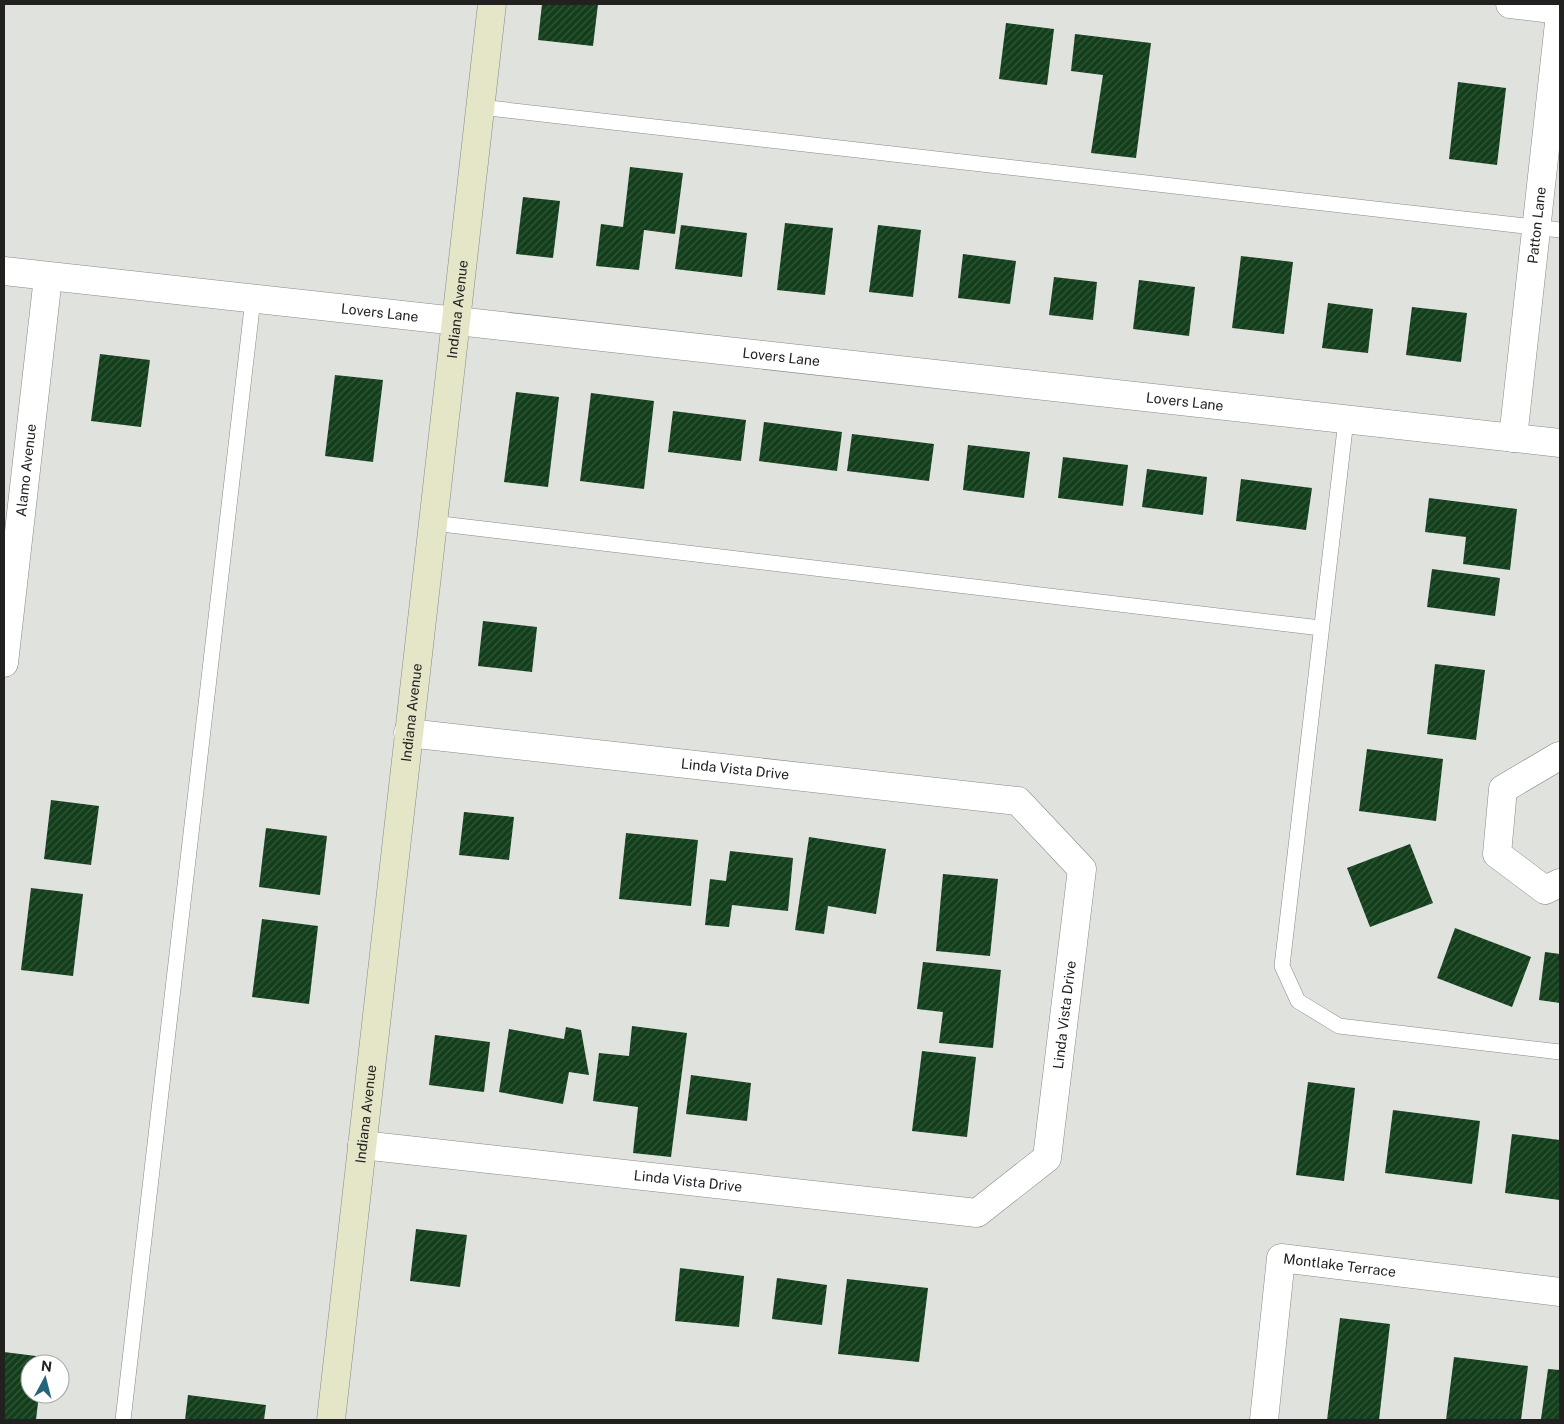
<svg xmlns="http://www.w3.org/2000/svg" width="1564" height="1424" font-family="'Public Sans',sans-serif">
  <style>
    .building { fill: url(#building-hatch) }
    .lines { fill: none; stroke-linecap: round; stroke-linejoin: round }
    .lane-casing { stroke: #888a86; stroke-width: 16 }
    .street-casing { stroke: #888a86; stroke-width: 29 }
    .secondary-casing { stroke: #888a86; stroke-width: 29 }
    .lane { stroke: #fff; stroke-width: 15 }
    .street { stroke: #fff; stroke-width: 28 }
    .secondary { stroke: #e5e5c8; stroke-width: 28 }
    .labels { text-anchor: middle; stroke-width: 5; stroke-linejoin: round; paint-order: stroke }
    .street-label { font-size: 14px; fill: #212120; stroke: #fff }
  </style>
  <defs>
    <pattern id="building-hatch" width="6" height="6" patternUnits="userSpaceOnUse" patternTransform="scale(1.25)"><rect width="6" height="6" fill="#133e1b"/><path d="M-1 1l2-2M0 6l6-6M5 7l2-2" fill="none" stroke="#35573b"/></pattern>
  </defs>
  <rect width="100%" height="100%" fill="#e0e2de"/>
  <path class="building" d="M 542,4 L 598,4 L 593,46 L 538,40 Z
    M 1006,23 L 1054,29 L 1047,85 L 999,79 Z
    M 1075,34 L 1151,43 L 1136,158 L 1091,153 L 1103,75 L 1071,71 Z
    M 1458,82 L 1506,88 L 1497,165 L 1449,159 Z
    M 630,167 L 683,173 L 675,234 L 644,230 L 639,270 L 596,266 L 601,224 L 623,227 Z
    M 523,197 L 560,201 L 553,258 L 516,254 Z
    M 785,223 L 833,228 L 825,295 L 777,290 Z
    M 681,225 L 747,233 L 742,277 L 675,269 Z
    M 878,225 L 921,230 L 913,297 L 869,292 Z
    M 963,254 L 1016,261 L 1010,304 L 958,298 Z
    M 1241,256 L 1293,262 L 1284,334 L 1232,328 Z
    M 1054,277 L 1097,282 L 1093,320 L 1049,315 Z
    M 1139,280 L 1195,287 L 1189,336 L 1133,329 Z
    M 1328,303 L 1373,309 L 1368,353 L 1322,348 Z
    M 1412,307 L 1467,313 L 1461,362 L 1406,355 Z
    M 100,354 L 150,360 L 141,427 L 91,421 Z
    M 335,375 L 383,380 L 373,462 L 325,456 Z
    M 516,392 L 559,397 L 548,487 L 504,482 Z
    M 591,393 L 654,401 L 644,489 L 580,481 Z
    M 673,411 L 746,420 L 741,461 L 668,452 Z
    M 764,422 L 842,432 L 837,471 L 759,461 Z
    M 852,434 L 934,444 L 929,481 L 847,471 Z
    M 968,445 L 1030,452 L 1024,498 L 963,490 Z
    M 1063,457 L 1128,465 L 1123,506 L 1058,498 Z
    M 1147,469 L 1207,477 L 1203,515 L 1142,507 Z
    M 1241,479 L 1312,488 L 1306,530 L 1236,521 Z
    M 1429,498 L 1517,509 L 1510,570 L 1463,564 L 1466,537 L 1425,532 Z
    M 1432,569 L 1500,578 L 1495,616 L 1427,607 Z
    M 483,621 L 537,627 L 532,672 L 478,666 Z
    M 1435,664 L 1485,670 L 1476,740 L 1427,734 Z
    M 1367,749 L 1443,759 L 1436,821 L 1359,811 Z
    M 51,800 L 99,806 L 91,865 L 44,859 Z
    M 464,812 L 514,817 L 509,860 L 459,855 Z
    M 266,828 L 327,836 L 320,895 L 259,887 Z
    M 626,833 L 698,840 L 691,906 L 619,899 Z
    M 809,837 L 886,849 L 876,914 L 828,906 L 824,934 L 795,930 Z
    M 1410,844 L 1433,903 L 1370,927 L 1347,868 Z
    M 730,851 L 793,858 L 788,911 L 732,905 L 729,927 L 705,925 L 710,879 L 726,881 Z
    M 943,874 L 998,879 L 990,956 L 936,951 Z
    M 31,888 L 83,894 L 73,976 L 21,970 Z
    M 262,919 L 318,926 L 309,1004 L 252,997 Z
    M 1455,928 L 1531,957 L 1512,1007 L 1437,978 Z
    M 1545,952 L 1560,954 L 1560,1003 L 1539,1000 Z
    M 923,962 L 1001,970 L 993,1048 L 939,1043 L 943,1012 L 917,1009 Z
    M 632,1026 L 687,1033 L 671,1157 L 633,1153 L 638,1107 L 593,1101 L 599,1053 L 629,1056 Z
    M 566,1027 L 581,1030 L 589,1075 L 569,1072 L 563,1104 L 499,1092 L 509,1029 L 564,1039 Z
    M 435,1035 L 490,1042 L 484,1092 L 429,1085 Z
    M 922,1051 L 976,1057 L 967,1137 L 912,1131 Z
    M 691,1075 L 751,1083 L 747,1121 L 686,1114 Z
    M 1308,1082 L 1355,1088 L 1344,1181 L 1296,1175 Z
    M 1393,1110 L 1480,1121 L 1472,1184 L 1385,1173 Z
    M 1512,1134 L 1560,1140 L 1560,1200 L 1505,1193 Z
    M 416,1229 L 467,1235 L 460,1287 L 410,1281 Z
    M 680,1268 L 744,1276 L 739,1327 L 675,1321 Z
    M 777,1278 L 827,1285 L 822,1325 L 772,1319 Z
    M 847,1279 L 928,1288 L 919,1362 L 838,1354 Z
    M 1340,1318 L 1390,1324 L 1379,1420 L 1327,1420 Z
    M 4,1352 L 44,1357 L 43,1364 L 30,1364 L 30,1394 L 39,1394 L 36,1420 L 4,1420 Z
    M 1454,1357 L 1528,1366 L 1521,1420 L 1446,1420 Z
    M 1548,1369 L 1560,1370 L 1560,1420 L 1541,1419 Z
    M 188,1395 L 266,1405 L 264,1420 L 185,1420 Z"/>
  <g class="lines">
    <defs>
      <path id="lane" d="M 480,107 L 1560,230
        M 1346,420 L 1282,966 L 1298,1001 L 1339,1026 L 1560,1052
        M 433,523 L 1321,628
        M 123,1420 L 253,299"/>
      <g id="street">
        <path d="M 1510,4 L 1560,10"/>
        <path id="s1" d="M 4,271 L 1560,443"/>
        <path id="s2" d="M 1513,438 L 1560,14"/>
        <path id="s3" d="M 4,663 L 48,277"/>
        <path d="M 1559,756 L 1503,789 L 1497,854 L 1545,890 L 1560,883"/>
        <path id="s4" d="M 362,1145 L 977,1213 L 1047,1158 L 1082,869 L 1018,801 L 408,733"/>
        <path id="s5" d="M 1264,1420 L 1281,1258 L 1560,1292"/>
      </g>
      <g id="secondary">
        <path id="s6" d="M 331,1420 L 492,4"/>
      </g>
    </defs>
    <use href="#lane" class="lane-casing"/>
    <use href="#street" class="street-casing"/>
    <use href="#secondary" class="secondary-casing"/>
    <use href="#lane" class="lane"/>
    <use href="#street" class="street"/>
    <use href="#secondary" class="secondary"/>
  </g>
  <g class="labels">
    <g class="street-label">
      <text dy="5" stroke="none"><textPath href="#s2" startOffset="214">Patton Lane</textPath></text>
      <text dy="5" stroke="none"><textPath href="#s6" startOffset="1118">Indiana Avenue</textPath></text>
      <text dy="5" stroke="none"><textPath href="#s1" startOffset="378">Lovers Lane</textPath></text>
      <text dy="5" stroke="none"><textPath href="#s1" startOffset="782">Lovers Lane</textPath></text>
      <text dy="5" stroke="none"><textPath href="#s1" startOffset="1188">Lovers Lane</textPath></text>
      <text dy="5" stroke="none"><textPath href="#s3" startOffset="194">Alamo Avenue</textPath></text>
      <text dy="5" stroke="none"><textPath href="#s6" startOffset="712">Indiana Avenue</textPath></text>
      <text transform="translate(735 769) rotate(6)" y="5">Linda Vista Drive</text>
      <text dy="5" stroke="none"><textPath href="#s4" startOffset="852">Linda Vista Drive</textPath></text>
      <text dy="5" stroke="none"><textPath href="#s6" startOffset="308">Indiana Avenue</textPath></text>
      <text dy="5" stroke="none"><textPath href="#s4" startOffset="328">Linda Vista Drive</textPath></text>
      <text dy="5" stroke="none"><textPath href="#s5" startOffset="222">Montlake Terrace</textPath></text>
    </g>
  </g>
  <rect width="1564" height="1424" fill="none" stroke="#212120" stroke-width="10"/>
  <g transform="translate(45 1379) rotate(7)"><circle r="24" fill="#ffffff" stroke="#a6a6a6"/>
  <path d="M0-4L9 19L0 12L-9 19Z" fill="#246579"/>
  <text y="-8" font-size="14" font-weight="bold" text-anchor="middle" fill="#212120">N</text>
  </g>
</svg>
